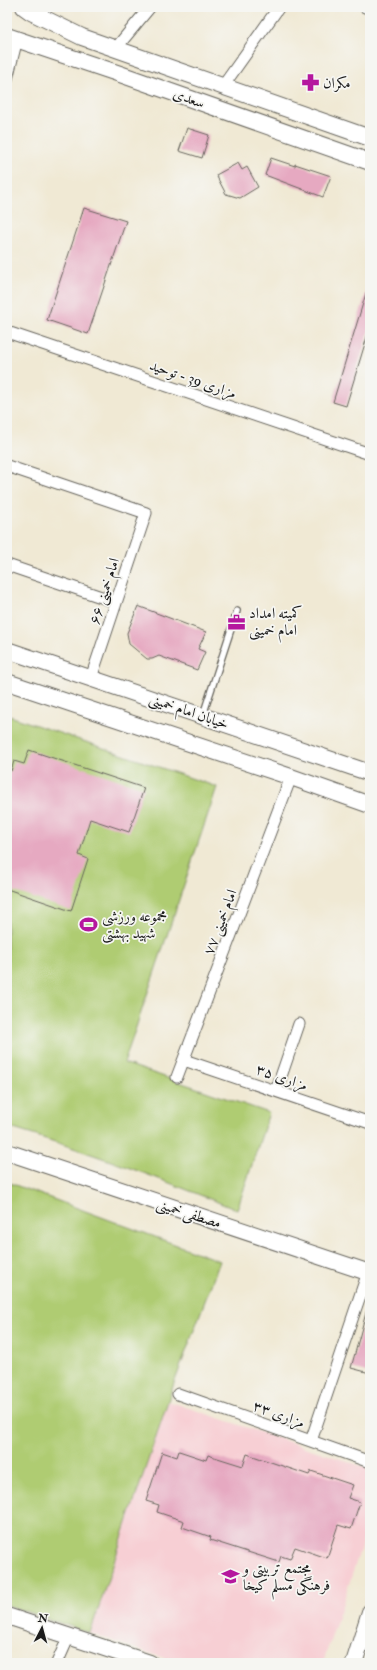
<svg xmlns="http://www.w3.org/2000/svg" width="377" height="1670" font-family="'IM FELL Double Pica',Amiri,serif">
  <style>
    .built { fill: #f7cfd4 }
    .green { fill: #afcc72; stroke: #667447 }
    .building { fill: #e6a9c1 }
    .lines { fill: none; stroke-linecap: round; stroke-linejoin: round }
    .service-casing { stroke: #66645c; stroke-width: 8 }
    .minor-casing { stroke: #66645c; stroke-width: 13 }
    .secondary-casing { stroke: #66645c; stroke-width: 18 }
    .service { stroke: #fff; stroke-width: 5.5 }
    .minor { stroke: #fff; stroke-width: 11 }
    .secondary { stroke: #fff; stroke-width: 16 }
    .labels { text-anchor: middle; stroke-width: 3.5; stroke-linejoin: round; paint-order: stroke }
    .poi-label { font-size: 15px; fill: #1c1c1c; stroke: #f6f6f2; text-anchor: start }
    .street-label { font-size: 15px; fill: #1c1c1c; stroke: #f6f6f2 }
  </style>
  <rect width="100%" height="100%" fill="#f6f6f2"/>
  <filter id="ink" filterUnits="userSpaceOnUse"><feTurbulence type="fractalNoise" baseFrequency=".025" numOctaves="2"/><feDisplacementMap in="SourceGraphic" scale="8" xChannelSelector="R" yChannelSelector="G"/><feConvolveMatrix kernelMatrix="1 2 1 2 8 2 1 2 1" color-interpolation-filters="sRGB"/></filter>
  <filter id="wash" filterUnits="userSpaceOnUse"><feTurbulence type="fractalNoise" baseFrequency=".012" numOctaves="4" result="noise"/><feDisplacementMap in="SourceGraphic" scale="16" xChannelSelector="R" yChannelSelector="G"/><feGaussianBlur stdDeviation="0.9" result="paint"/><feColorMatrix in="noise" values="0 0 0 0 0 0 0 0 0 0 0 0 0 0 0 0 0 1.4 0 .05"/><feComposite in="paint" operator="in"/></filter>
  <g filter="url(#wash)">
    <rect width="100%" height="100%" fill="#f0e9d4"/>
    <path class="built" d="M 168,1401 L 370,1469 L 370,1520 L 323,1663 L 179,1663 L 90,1633 Z"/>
    <path class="green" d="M 7,715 L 217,787 L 124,1063 L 269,1113 L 237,1210 C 162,1179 85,1150 7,1127 Z
      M 7,1182 L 220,1261 L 173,1386 L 90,1633 L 7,1605 Z"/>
    <g id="blocks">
      <path class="building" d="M 187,128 L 209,135 L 202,158 L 179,151 Z
        M 271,158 L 295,166 L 295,164 L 331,176 L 323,197 L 265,175 Z
        M 238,163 L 242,170 L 247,167 L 258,187 L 240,198 L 226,194 L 216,175 Z
        M 84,208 L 126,221 L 88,334 L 47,320 Z
        M 367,290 L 370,290 L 370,327 L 346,406 L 333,402 Z
        M 138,606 L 206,632 L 198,649 L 205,652 L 197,670 L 159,656 L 152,659 L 147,659 L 129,644 L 127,633 Z
        M 29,750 L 144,788 L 129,832 L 90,819 L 79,855 L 88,859 L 71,911 L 7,889 L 7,770 L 11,771 L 14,761 L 24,764 Z
        M 367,1309 L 370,1310 L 370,1373 L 351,1368 Z
        M 179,1451 L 206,1460 L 208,1455 L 243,1466 L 247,1454 L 309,1475 L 311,1471 L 353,1485 L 348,1498 L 360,1502 L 351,1529 L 338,1525 L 327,1558 L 295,1547 L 290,1559 L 281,1556 L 279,1562 L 210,1540 L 211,1537 L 182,1527 L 184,1521 L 157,1512 L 159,1505 L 146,1501 L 162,1452 L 177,1457 Z"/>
    </g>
  </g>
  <g filter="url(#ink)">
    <use href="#blocks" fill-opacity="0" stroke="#66645c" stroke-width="1"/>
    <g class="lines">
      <defs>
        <path id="service" d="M 203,715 L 237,611"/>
        <path id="minor" d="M 365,7 L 370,9
          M 116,48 L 150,7
          M 7,79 L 17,39
          M 223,86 L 279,7
          M 7,332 L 370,454
          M 7,466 L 146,513 L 91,678
          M 7,565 L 116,602
          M 184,1060 L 370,1123
          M 177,1077 L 291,777
          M 276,1091 L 299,1024
          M 178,1394 L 370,1462
          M 311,1441 L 368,1272
          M 57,1663 L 69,1636"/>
        <path id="secondary" d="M 24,7 L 31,12 L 82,37 L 370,138
          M 7,36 L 120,74 L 370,162
          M 7,650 L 370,773
          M 7,682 L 291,777 L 370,805
          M 7,1152 L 370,1273
          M 7,1616 L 150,1663
          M 354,1663 L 370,1612"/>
      </defs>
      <use href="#service" class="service-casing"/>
      <use href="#minor" class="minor-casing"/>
      <use href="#secondary" class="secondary-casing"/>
      <use href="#service" class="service"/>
      <use href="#minor" class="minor"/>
      <use href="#secondary" class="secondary"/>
    </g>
  </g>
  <defs>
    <symbol id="pharmacy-bare" viewBox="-9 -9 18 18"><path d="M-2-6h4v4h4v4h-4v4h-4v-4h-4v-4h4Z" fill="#b5179e" stroke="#f6f6f2" stroke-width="2.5" paint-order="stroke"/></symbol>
    <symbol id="office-bare" viewBox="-9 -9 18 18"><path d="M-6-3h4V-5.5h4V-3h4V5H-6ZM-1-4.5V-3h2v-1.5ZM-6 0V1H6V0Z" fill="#b5179e" stroke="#f6f6f2" stroke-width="2.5" paint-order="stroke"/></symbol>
    <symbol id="stadium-bare" viewBox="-9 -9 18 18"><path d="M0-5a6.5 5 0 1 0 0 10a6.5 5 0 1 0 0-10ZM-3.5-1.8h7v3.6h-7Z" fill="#b5179e" stroke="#f6f6f2" stroke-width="2.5" paint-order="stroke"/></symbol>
    <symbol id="school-bare" viewBox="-9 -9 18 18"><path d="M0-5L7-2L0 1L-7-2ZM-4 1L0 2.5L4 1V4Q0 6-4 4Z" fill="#b5179e" stroke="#f6f6f2" stroke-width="2.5" paint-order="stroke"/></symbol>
  </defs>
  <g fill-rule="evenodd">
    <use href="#pharmacy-bare" x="298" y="70" width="25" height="25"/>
    <use href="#office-bare" x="224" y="610" width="25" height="25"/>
    <use href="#stadium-bare" x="76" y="912" width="25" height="25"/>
    <use href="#school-bare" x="218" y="1564" width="25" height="25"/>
  </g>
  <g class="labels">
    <g class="poi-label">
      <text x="323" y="88">مکران</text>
      <text x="249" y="618">کمیته امداد<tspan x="249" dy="17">امام خمینی</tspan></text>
      <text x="102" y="921">مجموعه ورزشی<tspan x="102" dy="17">شهید بهشتی</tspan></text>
      <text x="243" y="1573">مجتمع تربیتی و<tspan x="243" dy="17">فرهنگی مسلم کیخا</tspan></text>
    </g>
    <g class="street-label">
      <text transform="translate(189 98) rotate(20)" y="5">سعدی</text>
      <text transform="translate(193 379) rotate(19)" y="5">مزاری 39 - توحید</text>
      <text transform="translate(104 591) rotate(-72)" y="5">امام خمینی ۶۶</text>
      <text transform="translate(189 711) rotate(19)" y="5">خیابان امام خمینی</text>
      <text transform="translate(220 922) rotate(-69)" y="5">امام خمینی ۷۷</text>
      <text transform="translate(282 1077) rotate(19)" y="5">مزاری ۳۵</text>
      <text transform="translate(189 1213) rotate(18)" y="5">مصطفی خمینی</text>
      <text transform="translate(279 1414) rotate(20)" y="5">مزاری ۳۳</text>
    </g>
  </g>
  <rect width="377" height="1670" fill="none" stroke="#f6f6f2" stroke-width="24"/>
  <g transform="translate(42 1628) rotate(6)" stroke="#f6f6f2" stroke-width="3" paint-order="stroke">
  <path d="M0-3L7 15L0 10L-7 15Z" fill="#1c1c1c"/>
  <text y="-6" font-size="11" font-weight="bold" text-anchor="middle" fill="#1c1c1c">N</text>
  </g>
</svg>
